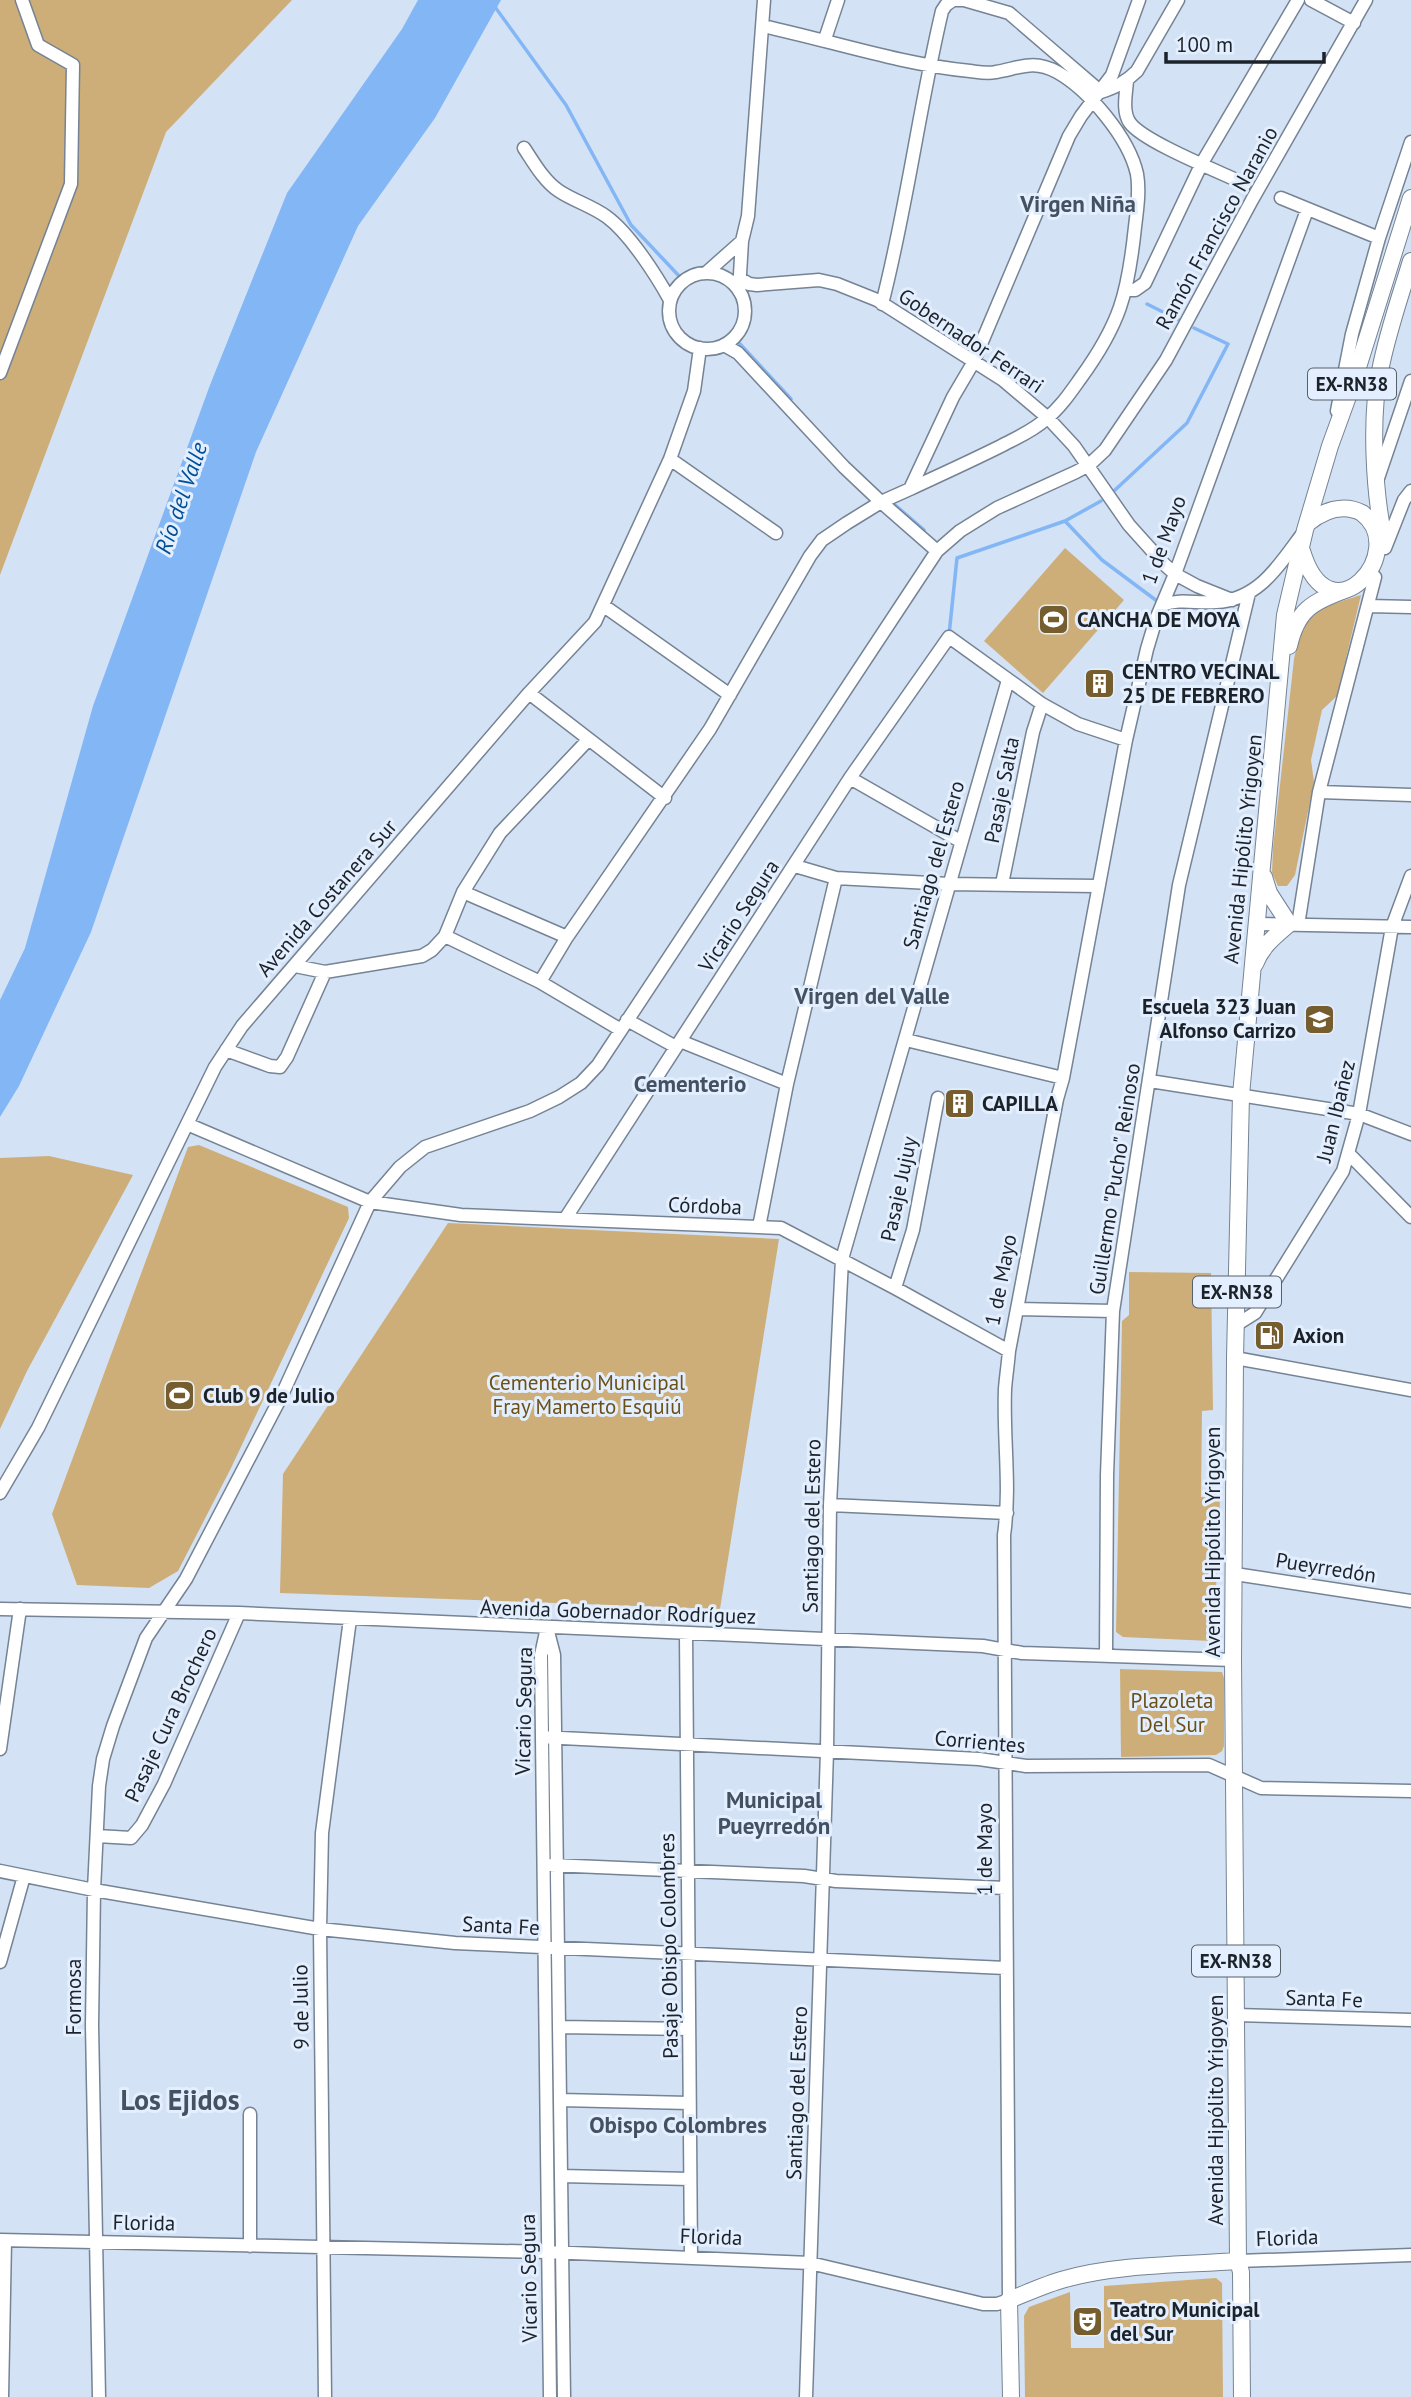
<svg xmlns="http://www.w3.org/2000/svg" width="1411" height="2397" font-family="'PT Sans',sans-serif">
  <style>
    .green { fill: #cdae78 }
    .water { fill: #83b6f5 }
    .lines { fill: none; stroke-linecap: round; stroke-linejoin: round }
    .stream { stroke: #83b6f5; stroke-width: 3.5 }
    .minor-casing { stroke: #758394; stroke-width: 15 }
    .major-casing { stroke: #758394; stroke-width: 18 }
    .minor { stroke: #fff; stroke-width: 12 }
    .major { stroke: #fff; stroke-width: 16 }
    .labels { text-anchor: middle; stroke-width: 6; stroke-linejoin: round; paint-order: stroke }
    .shield { fill: #e3efff; stroke: #586069; stroke-width: 2 }
    .shield-label { font-size: 19px; font-weight: bold; fill: #1c2229 }
    .street-label { font-size: 21px; fill: #1c2229; stroke: #e3efff }
    .poi-label { font-size: 21px; font-weight: bold; fill: #1c2229; stroke: #e3efff; text-anchor: start }
    .park-label { font-size: 21px; fill: #6b4f15; stroke: #e3efff }
    .neighbourhood-label { font-size: 23px; font-weight: bold; fill: #445161; stroke: #e3efff }
    .water-label { font-size: 23px; font-style: italic; fill: #004e96; stroke: #e3efff }
    .district-label { font-size: 28px; font-weight: bold; fill: #445161; stroke: #e3efff }
  </style>
  <rect width="100%" height="100%" fill="#d3e2f5"/>
  <path class="green" d="M 0,0 L 292,0 L 166,132 L 0,575 Z
    M 1065,548 L 1124,600 L 1043,693 L 984,641 Z
    M 1361,595 L 1337,696 L 1322,710 L 1311,760 L 1314,782 L 1295,875 L 1287,886 L 1278,886 L 1272,873 L 1273,848 L 1294,659 C 1307,609 1314,610 1361,595 Z
    M 199,1145 L 348,1207 L 349,1218 L 231,1468 L 178,1571 L 149,1588 L 77,1585 L 52,1514 L 188,1147 Z
    M 49,1156 L 133,1175 L 27,1371 L 0,1429 L 0,1158 Z
    M 448,1223 L 779,1239 L 720,1609 L 280,1593 L 283,1474 Z
    M 1129,1272 L 1211,1273 L 1213,1410 L 1202,1411 L 1201,1497 L 1220,1498 L 1214,1634 L 1211,1641 L 1123,1637 L 1116,1632 L 1122,1321 L 1129,1315 Z
    M 1120,1669 L 1222,1672 L 1224,1678 L 1224,1746 L 1222,1751 L 1216,1755 L 1121,1757 Z
    M 1216,2278 L 1222,2283 L 1223,2397 L 1025,2397 L 1024,2316 L 1029,2307 L 1070,2292 L 1071,2348 L 1104,2348 L 1104,2286 Z"/>
  <path class="water" d="M 418,0 L 501,0 L 435,118 L 358,226 L 256,452 L 91,932 L 19,1086 L 0,1117 L 0,1000 L 25,948 L 93,706 L 210,385 L 287,193 L 402,29 Z"/>
  <g class="lines">
    <path class="stream" d="M 490,0 L 566,105 L 631,225 L 680,277
      M 1147,304 L 1181,321
      M 739,343 L 791,399
      M 1115,490 L 1187,423 L 1228,344 L 1194,328
      M 895,505 L 924,530
      M 1065,521 L 1102,560 L 1161,604
      M 949,635 L 957,558 L 1065,521 L 1101,501"/>
    <defs>
      <path id="minor" d="M 1311,0 L 1354,23
        M 763,26 C 832,41 900,64 970,71 C 978,72 987,74 996,72 C 1020,68 1033,59 1057,72 C 1089,90 1129,138 1137,174 C 1140,191 1137,210 1135,227 C 1128,294 1120,324 1080,379 C 1070,393 1060,408 1046,419 C 1033,431 1016,438 1001,446 C 971,461 940,475 910,489
        M 825,39 L 838,0
        M 1127,81 C 1126,94 1122,112 1130,123 C 1144,142 1220,172 1245,184
        M 1101,92 C 1116,87 1126,82 1137,71 L 1178,0
        M 524,148 C 534,163 544,181 559,191 C 574,201 592,206 607,217 C 630,234 656,275 670,300
        M 1281,198 L 1379,238
        M 706,273 L 742,241
        M669 311a38 38 0 1 1 76 0a38 38 0 1 1-76 0Z
        M 739,278 L 749,284 L 757,285 L 819,280 L 837,284 L 877,300 L 1003,380 L 1048,418 L 1074,446 L 1129,525 L 1164,564 L 1175,574 L 1197,586 L 1232,600
        M 1126,290 L 1135,290 L 1145,283 L 1202,163 L 1298,0
        M 739,291 L 742,241 L 748,216 L 764,0
        M 882,304 C 907,207 919,108 942,11 L 946,5 L 953,0 L 964,0 L 1009,13 L 1101,92
        M 724,345 L 738,353 L 844,467 L 881,502 L 937,551
        M 0,373 L 71,184 L 73,65 L 38,45 L 22,0
        M 1337,411 L 1352,334 L 1379,238 L 1411,142
        M 670,459 L 776,533
        M 1378,478 L 1411,381
        M 1385,548 L 1404,500 L 1411,491
        M 1162,605 C 1181,598 1197,604 1216,602 C 1259,600 1280,564 1303,533
        M 604,606 L 730,695
        M 1368,606 L 1411,607
        M 529,693 L 665,798
        M 850,778 L 960,841
        M 1319,792 L 1411,795
        M 795,866 L 836,878 L 949,884 L 1097,886
        M 1002,884 L 1033,732 L 1042,704
        M 463,892 L 567,937
        M 1256,924 L 1411,927
        M 1298,925 L 1319,792 L 1375,577
        M 445,936 L 540,982 L 621,1030
        M 295,966 L 325,972 L 422,956 L 432,950 L 445,936 L 463,892 L 500,833 L 588,740
        M 540,982 L 567,937 L 710,729 L 810,556 L 822,540 L 847,523 L 881,502 L 910,489 L 953,397 L 973,363 L 1069,136 L 1081,116 L 1112,75 L 1139,0
        M 627,1020 L 676,1047
        M 906,1040 L 1063,1078
        M 680,1041 L 787,1084
        M 226,1050 L 270,1066 L 280,1067 L 287,1057 L 325,972
        M 1150,1081 L 1359,1114 L 1411,1134
        M 187,1124 L 370,1202 L 461,1215 L 781,1228 L 895,1288 L 1009,1351
        M 1349,1154 L 1411,1217
        M 565,1219 L 850,778 L 949,637 L 1042,704 L 1078,724 L 1126,740
        M 759,1227 L 787,1084 L 836,878
        M 895,1288 L 913,1230 L 938,1098
        M 1017,1309 L 1113,1311
        M 1236,1325 L 1255,1313 L 1343,1171 L 1359,1114 L 1392,927 L 1411,876
        M 1235,1358 L 1411,1390
        M 0,1493 L 38,1428 L 215,1067 L 242,1026 L 529,693 L 595,622 L 670,459 L 694,391 L 700,348
        M 830,1505 L 1007,1513
        M 1235,1574 L 1411,1601
        M 0,1609 L 239,1613 L 983,1646 L 1022,1653 L 1233,1660
        M 547,1628 L 554,1655 L 564,2397
        M 546,1632 L 541,1655 L 550,2397
        M 686,1634 L 691,2257
        M 1106,1656 L 1107,1475 L 1113,1311 L 1179,885 L 1249,593
        M 542,1737 L 979,1759 L 1026,1766 L 1209,1765 L 1261,1788 L 1411,1791
        M 0,1749 L 20,1609
        M 97,1836 L 131,1838 L 142,1825 L 164,1784 L 239,1613
        M 551,1865 L 804,1876 L 836,1881 L 1006,1888
        M 0,1871 L 94,1890 L 320,1929 L 455,1943 L 1006,1968
        M 0,1962 L 24,1876
        M 1236,2015 L 1411,2020
        M 559,2027 L 689,2029
        M 560,2100 L 689,2103
        M 561,2176 L 690,2179
        M 0,2240 L 548,2252 L 810,2263 L 983,2304 L 997,2304 L 1009,2300 L 1004,1535 C 1011,1486 1003,1438 1005,1389 C 1006,1376 1008,1364 1009,1351 L 1057,1099 L 1063,1078 L 1126,740 L 1147,649 L 1156,619 L 1175,574 L 1307,210
        M 250,2246 L 250,2114
        M 1238,2261 L 1411,2255
        M 2,2397 L 5,2241
        M 99,2397 L 92,2025 L 94,1890 L 99,1786 L 103,1759 L 113,1726 L 146,1638 L 186,1579 L 281,1397 L 370,1202 L 400,1167 L 425,1147 L 530,1111 L 559,1097 L 581,1083 L 598,1065 L 937,551 L 960,531 L 997,508 L 1076,472 L 1089,465 L 1105,450 L 1166,360 L 1252,200 L 1366,0
        M 325,2397 L 320,1929 L 322,1833 L 350,1619
        M 806,2397 L 827,1751 L 830,1505 L 842,1259 L 1008,680"/>
      <path id="major" d="M 1384,538 C 1374,492 1370,417 1380,371 C 1387,334 1400,297 1411,261
        M 1302,551 C 1330,644 1411,550 1362,513 C 1343,503 1323,511 1308,523
        M 1289,646 C 1297,610 1312,602 1345,590
        M 1255,964 C 1262,946 1275,936 1289,924 L 1269,893 L 1264,877
        M 1011,2397 L 1009,2300 C 1027,2293 1046,2284 1065,2279 C 1118,2264 1183,2265 1238,2261
        M 1242,2397 L 1241,2272 L 1238,2261 L 1233,1660 L 1235,1358 L 1241,1095 L 1285,615 L 1305,530 L 1330,446 L 1354,380 L 1411,198"/>
    </defs>
    <use href="#minor" class="minor-casing"/>
    <use href="#major" class="major-casing"/>
    <use href="#minor" class="minor"/>
    <use href="#major" class="major"/>
  </g>
  <defs>
    <symbol id="stadium-square" viewBox="-11 -11 22 22"><rect x="-9" y="-9" width="18" height="18" rx="4" fill="#765d2e" stroke="#e3efff"/><path d="M0-5a6.5 5 0 1 0 0 10a6.5 5 0 1 0 0-10ZM-3.5-1.8h7v3.6h-7Z" fill="#fff"/></symbol>
    <symbol id="building-square" viewBox="-11 -11 22 22"><rect x="-9" y="-9" width="18" height="18" rx="4" fill="#765d2e" stroke="#e3efff"/><path d="M-4-6H4V6H1V3H-1V6H-4ZM-2.5-4.3h1.7v1.8h-1.7ZM.8-4.3h1.7v1.8H.8ZM-2.5-1h1.7V.8h-1.7ZM.8-1h1.7V.8H.8Z" fill="#fff"/></symbol>
    <symbol id="school-square" viewBox="-11 -11 22 22"><rect x="-9" y="-9" width="18" height="18" rx="4" fill="#765d2e" stroke="#e3efff"/><path d="M0-5L7-2L0 1L-7-2ZM-4 1L0 2.5L4 1V4Q0 6-4 4Z" fill="#fff"/></symbol>
    <symbol id="fuel-square" viewBox="-11 -11 22 22"><rect x="-9" y="-9" width="18" height="18" rx="4" fill="#765d2e" stroke="#e3efff"/><path d="M-5.5-6h7V0h2V4h1.3V-2.5L3-4.5l.8-.8L6-3V5H2.5V1h-1V6h-7ZM-4.2-4.7v3.2H.2V-4.7Z" fill="#fff"/></symbol>
    <symbol id="theatre-square" viewBox="-11 -11 22 22"><rect x="-9" y="-9" width="18" height="18" rx="4" fill="#765d2e" stroke="#e3efff"/><path d="M-5-5.5Q0-4 5-5.5V0Q5 5 0 6Q-5 5-5 0ZM-3.3-2.5H-1v1.5H-3.3ZM1-2.5H3.3v1.5H1ZM-2.8 1Q0 5.5 2.8 1Z" fill="#fff"/></symbol>
  </defs>
  <g fill-rule="evenodd">
    <use href="#stadium-square" x="1036" y="602" width="35" height="35"/>
    <use href="#building-square" x="1082" y="666" width="35" height="35"/>
    <use href="#school-square" x="1302" y="1002" width="35" height="35"/>
    <use href="#building-square" x="942" y="1086" width="35" height="35"/>
    <use href="#fuel-square" x="1252" y="1318" width="35" height="35"/>
    <use href="#stadium-square" x="162" y="1378" width="35" height="35"/>
    <use href="#theatre-square" x="1070" y="2304" width="35" height="35"/>
  </g>
  <g class="labels">
    <g class="shield">
      <rect x="1308" y="368.5" width="88" height="31" rx="5"/>
      <rect x="1193" y="1276.5" width="88" height="31" rx="5"/>
      <rect x="1192" y="1945.5" width="88" height="31" rx="5"/>
    </g>
    <g class="shield-label">
      <text x="1352" y="391">EX-RN38</text>
      <text x="1237" y="1299">EX-RN38</text>
      <text x="1236" y="1968">EX-RN38</text>
    </g>
    <g class="street-label">
      <text transform="translate(1217 228) rotate(-61)" y="7">Ramón Francisco Naranio</text>
      <text transform="translate(971 341) rotate(34)" y="7">Gobernador Ferrari</text>
      <text transform="translate(1164 540) rotate(-70)" y="7">1 de Mayo</text>
      <text transform="translate(1002 790) rotate(-79)" y="7">Pasaje Salta</text>
      <text transform="translate(1243 849) rotate(-84)" y="7">Avenida Hipólito Yrigoyen</text>
      <text transform="translate(934 865) rotate(-74)" y="7">Santiago del Estero</text>
      <text transform="translate(327 898) rotate(-49)" y="7">Avenida Costanera Sur</text>
      <text transform="translate(739 916) rotate(-57)" y="7">Vicario Segura</text>
      <text transform="translate(1336 1111) rotate(-76)" y="7">Juan Ibañez</text>
      <text transform="translate(1115 1179) rotate(-81)" y="7">Guillermo "Pucho" Reinoso</text>
      <text transform="translate(899 1189) rotate(-78)" y="7">Pasaje Jujuy</text>
      <text transform="translate(705 1206) rotate(2)" y="7">Córdoba</text>
      <text transform="translate(1001 1280) rotate(-79)" y="7">1 de Mayo</text>
      <text transform="translate(812 1526) rotate(-89)" y="7">Santiago del Estero</text>
      <text transform="translate(1213 1542) rotate(-90)" y="7">Avenida Hipólito Yrigoyen</text>
      <text transform="translate(1326 1568) rotate(9)" y="7">Pueyrredón</text>
      <text transform="translate(618 1612) rotate(2)" y="7">Avenida Gobernador Rodríguez</text>
      <text transform="translate(524 1711) rotate(-89)" y="7">Vicario Segura</text>
      <text transform="translate(171 1715) rotate(-65)" y="7">Pasaje Cura Brochero</text>
      <text transform="translate(980 1742) rotate(5)" y="7">Corrientes</text>
      <text transform="translate(985 1849) rotate(-90)" y="7">1 de Mayo</text>
      <text transform="translate(501 1926) rotate(3)" y="7">Santa Fe</text>
      <text transform="translate(669 1946) rotate(-91)" y="7">Pasaje Obispo Colombres</text>
      <text transform="translate(74 1997) rotate(-90)" y="7">Formosa</text>
      <text transform="translate(1324 1999) rotate(2)" y="7">Santa Fe</text>
      <text transform="translate(301 2007) rotate(-91)" y="7">9 de Julio</text>
      <text transform="translate(797 2093) rotate(-88)" y="7">Santiago del Estero</text>
      <text transform="translate(1216 2110) rotate(-90)" y="7">Avenida Hipólito Yrigoyen</text>
      <text transform="translate(144 2223) rotate(1)" y="7">Florida</text>
      <text transform="translate(711 2237) rotate(2)" y="7">Florida</text>
      <text transform="translate(1287 2238) rotate(-2)" y="7">Florida</text>
      <text transform="translate(529 2278) rotate(-91)" y="7">Vicario Segura</text>
    </g>
    <g class="poi-label">
      <text x="1077" y="627">CANCHA DE MOYA</text>
      <text x="1122" y="679">CENTRO VECINAL<tspan x="1122" dy="24">25 DE FEBRERO</tspan></text>
      <text x="1296" y="1014" text-anchor="end">Escuela 323 Juan<tspan x="1296" dy="24">Alfonso Carrizo</tspan></text>
      <text x="982" y="1111">CAPILLA</text>
      <text x="1293" y="1343">Axion</text>
      <text x="203" y="1403">Club 9 de Julio</text>
      <text x="1110" y="2317">Teatro Municipal<tspan x="1110" dy="24">del Sur</tspan></text>
    </g>
    <g class="park-label">
      <text x="587" y="1390">Cementerio Municipal<tspan x="587" dy="24">Fray Mamerto Esquiú</tspan></text>
      <text x="1172" y="1708">Plazoleta<tspan x="1172" dy="24">Del Sur</tspan></text>
    </g>
    <g class="neighbourhood-label">
      <text x="1078" y="212">Virgen Niña</text>
      <text x="872" y="1004">Virgen del Valle</text>
      <text x="690" y="1092">Cementerio</text>
      <text x="774" y="1808">Municipal<tspan x="774" dy="26">Pueyrredón</tspan></text>
      <text x="678" y="2133">Obispo Colombres</text>
    </g>
    <g class="water-label">
      <text transform="translate(181 498) rotate(-71)" y="8">Río del Valle</text>
    </g>
    <g class="district-label">
      <text x="180" y="2110">Los Ejidos</text>
    </g>
  </g>
  <path d="M1166 52v10h158v-10" fill="none" stroke="#1c2229" stroke-width="3.5"/>
  <text x="1176" y="52" font-size="21" fill="#1c2229" stroke="#e3efff" stroke-width="5" paint-order="stroke">100 m</text>
</svg>
